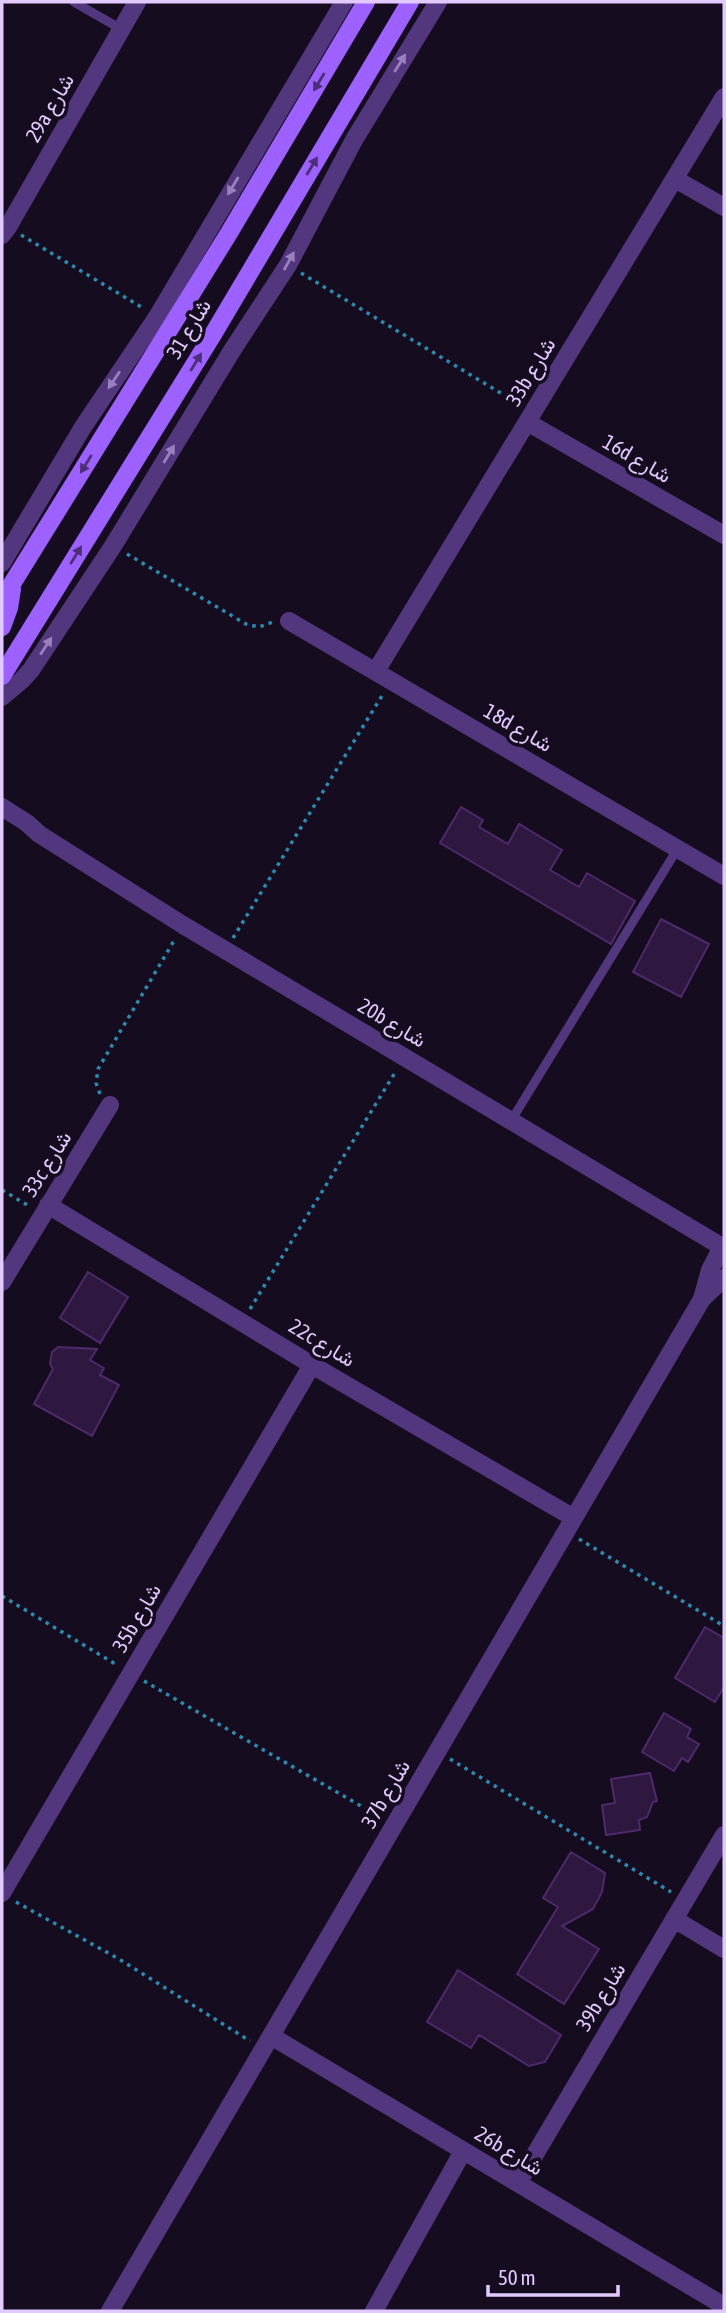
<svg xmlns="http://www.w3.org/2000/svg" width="726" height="2313" font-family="'Asap Condensed',Vazirmatn,sans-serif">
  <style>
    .building { fill: #2e1840; stroke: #4e2a6c; stroke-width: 2 }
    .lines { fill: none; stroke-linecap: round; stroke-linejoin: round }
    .path { stroke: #2d8ab0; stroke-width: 3.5; stroke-dasharray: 3.5 5; stroke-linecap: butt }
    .lane { stroke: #52377e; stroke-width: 9 }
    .street { stroke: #52377e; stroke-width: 18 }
    .secondary { stroke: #9c61ff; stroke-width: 18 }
    .oneway { fill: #9a80be }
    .oneway2 { fill: #4c2e79 }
    .labels { text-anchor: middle; stroke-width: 7; stroke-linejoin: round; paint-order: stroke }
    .street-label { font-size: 21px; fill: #e2caff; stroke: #160c1f }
  </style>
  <rect width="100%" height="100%" fill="#160c1f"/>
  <path class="building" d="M 461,807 L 483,820 L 479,827 L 508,844 L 519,824 L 562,850 L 550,870 L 579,887 L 587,873 L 635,901 L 611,944 L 440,843 Z
    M 661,919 L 709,944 L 681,997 L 633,972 Z
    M 88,1272 L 128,1297 L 100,1343 L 60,1318 Z
    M 58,1347 L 97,1349 L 90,1360 L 104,1368 L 100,1375 L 119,1385 L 92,1436 L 34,1404 L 53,1369 L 50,1364 L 52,1352 Z
    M 705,1627 L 724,1638 L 724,1687 L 715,1702 L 675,1678 Z
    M 664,1713 L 691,1729 L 687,1737 L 699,1744 L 688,1762 L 682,1758 L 674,1771 L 642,1752 Z
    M 650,1773 L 657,1801 L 653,1802 L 647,1817 L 639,1820 L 640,1830 L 606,1835 L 602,1805 L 615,1803 L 611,1779 Z
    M 571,1852 L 605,1873 L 602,1892 L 593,1909 L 562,1926 L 599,1949 L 564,2004 L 517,1974 L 558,1907 L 543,1898 Z
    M 458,1970 L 561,2035 L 545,2062 L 529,2066 L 479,2035 L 471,2048 L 427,2022 Z"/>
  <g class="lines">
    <path class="path" d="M 21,235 L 143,308
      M 301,273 L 519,404
      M 127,554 L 246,624 L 259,627 L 273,622
      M 233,938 L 383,694
      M 100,1094 L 96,1083 L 98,1069 L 175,939
      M 2,1190 L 29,1206
      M 250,1309 L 396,1071
      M 579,1539 L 724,1626
      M 2,1596 L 117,1665
      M 144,1681 L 380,1817
      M 450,1759 L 671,1892
      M 16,1902 L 119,1959 L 250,2041"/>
    <path class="lane" d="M 74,2 L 121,29
      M 511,1121 L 678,848"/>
    <path class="street" d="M 675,179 L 724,207
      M 2,235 L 8,227 L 137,2
      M 527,422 L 724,535
      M 2,563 L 83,427 L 157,317 L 344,2
      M 289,621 L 724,876
      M 376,671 L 724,97
      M 2,697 L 22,680 L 31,670 L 113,546 L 233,349 L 288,265 L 354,140 L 438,2
      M 2,807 L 27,823 L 39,834 L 183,925 L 724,1248
      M 48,1205 L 312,1365 L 574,1518
      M 2,1282 L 110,1105
      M 702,1299 L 724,1278
      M 2,1893 L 312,1365
      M 674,1919 L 724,1949
      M 271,2036 L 724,2306
      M 518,2183 L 724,1835
      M 110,2311 L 702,1299 L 710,1270 L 722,1247
      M 374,2311 L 463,2151"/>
    <path class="secondary" d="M 2,600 L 229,233 L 366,2
      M 2,627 L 9,608 L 12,589
      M 2,676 L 212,336 L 410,2"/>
  </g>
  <defs><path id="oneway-solid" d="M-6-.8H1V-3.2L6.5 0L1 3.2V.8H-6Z" transform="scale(1.75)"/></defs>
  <g class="oneway">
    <use href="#oneway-solid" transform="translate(400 63) rotate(-58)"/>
    <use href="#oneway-solid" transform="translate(233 186) rotate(121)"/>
    <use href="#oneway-solid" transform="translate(289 261) rotate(-61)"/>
    <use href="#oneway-solid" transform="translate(114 380) rotate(124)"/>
    <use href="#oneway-solid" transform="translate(169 454) rotate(-59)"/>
    <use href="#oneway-solid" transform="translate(46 646) rotate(-57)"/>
  </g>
  <g class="oneway2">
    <use href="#oneway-solid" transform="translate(319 82) rotate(121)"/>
    <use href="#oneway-solid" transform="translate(312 166) rotate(-59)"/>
    <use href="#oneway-solid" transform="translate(196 362) rotate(-58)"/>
    <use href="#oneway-solid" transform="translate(86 464) rotate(122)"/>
    <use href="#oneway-solid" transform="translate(76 555) rotate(-58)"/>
  </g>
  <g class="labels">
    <g class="street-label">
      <text transform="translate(50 108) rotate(-60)" y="7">29a شارع</text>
      <text transform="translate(189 329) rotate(-59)" y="7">شارع 31</text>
      <text transform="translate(531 372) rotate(-59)" y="7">33b شارع</text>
      <text transform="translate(637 459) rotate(30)" y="7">16d شارع</text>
      <text transform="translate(518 728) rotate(30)" y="7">18d شارع</text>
      <text transform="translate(392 1023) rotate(31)" y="7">20b شارع</text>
      <text transform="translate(47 1164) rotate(-58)" y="7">33c شارع</text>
      <text transform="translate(322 1343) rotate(31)" y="7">22c شارع</text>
      <text transform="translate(137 1618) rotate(-60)" y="7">35b شارع</text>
      <text transform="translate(386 1794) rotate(-60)" y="7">37b شارع</text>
      <text transform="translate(601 1997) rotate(-59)" y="7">39b شارع</text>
      <text transform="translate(509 2151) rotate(31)" y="7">26b شارع</text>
    </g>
  </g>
  <rect width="726" height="2313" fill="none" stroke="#e2caff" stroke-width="7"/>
  <path d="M488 2285v10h130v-10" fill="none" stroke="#e2caff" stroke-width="3.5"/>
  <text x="498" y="2285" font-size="21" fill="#e2caff" stroke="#160c1f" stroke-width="5" paint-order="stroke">50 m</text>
</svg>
